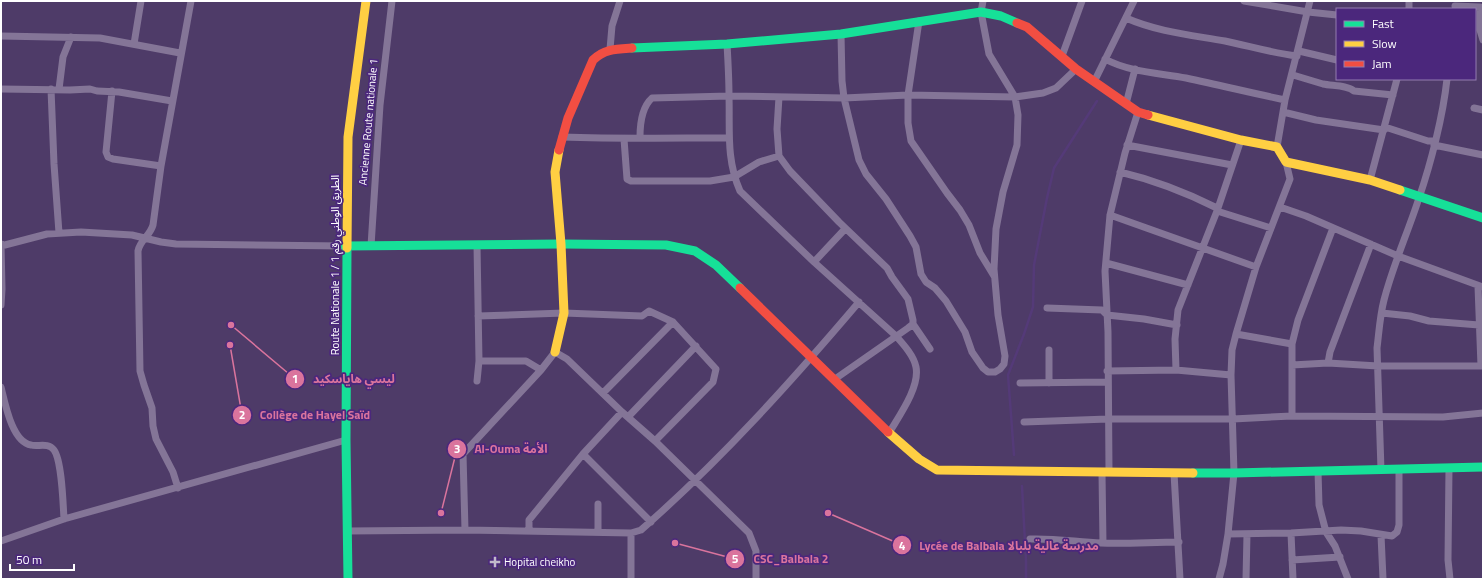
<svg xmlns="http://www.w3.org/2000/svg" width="1484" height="580" font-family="'Titillium Web','Noto Sans Arabic',sans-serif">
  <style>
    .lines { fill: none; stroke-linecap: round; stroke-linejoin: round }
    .stream { stroke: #543a78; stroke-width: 2.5 }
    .street { stroke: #847597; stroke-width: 7 }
    .fast { stroke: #16e098; stroke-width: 9 }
    .slow { stroke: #ffcf43; stroke-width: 9 }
    .jam { stroke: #f24e42; stroke-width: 9 }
    .poi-dot { fill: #c1baca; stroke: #4b277c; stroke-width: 1.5 }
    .labels { text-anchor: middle; stroke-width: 3.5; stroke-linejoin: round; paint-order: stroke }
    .street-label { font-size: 11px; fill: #fff; stroke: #4b277c }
    .poi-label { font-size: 11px; fill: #fff; stroke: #4b277c; text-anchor: start }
    .leader { fill: none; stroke: #da749d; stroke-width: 1.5 }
    .callout-dot { fill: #da749d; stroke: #4b277c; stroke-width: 1.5 }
    .mark-label { font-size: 12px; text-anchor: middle; font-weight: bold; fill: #fff }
    .callout-label { font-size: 12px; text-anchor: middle; font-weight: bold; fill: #da749d; stroke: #4b277c; stroke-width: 3.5; stroke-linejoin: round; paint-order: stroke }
  </style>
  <rect width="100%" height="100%" fill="#4e3b68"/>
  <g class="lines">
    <path class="stream" d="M 1014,455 L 1008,375 L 1024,334 L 1033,307 L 1034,265 L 1047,198 L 1054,168 L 1097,101
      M 1022,486 L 1026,561 L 1026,579"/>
    <path class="street" d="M 1244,1 L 1308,12 L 1337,15
      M 1455,6 L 1480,7 L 1480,30 L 1483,40
      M 1409,9 L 1409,1
      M 1126,18 C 1158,32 1191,35 1225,41 C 1249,46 1272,53 1297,56
      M 919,21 L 908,95 L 908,123 L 911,141 L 947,193 L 960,210 L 969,225 L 980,253 L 994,276
      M 841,34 L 842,81 L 844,98 L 859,160 L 866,174 L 886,199 L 910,236 L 916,247 L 921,274 L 926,282 L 935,288 L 946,301 L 965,332 L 972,352 L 983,368 L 988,372 L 995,372 L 1000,369 L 1004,364 L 1005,356 L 998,315 L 994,269 L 996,229 L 1003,192 L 1017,145 L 1018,115 L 1015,97 L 989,54 L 981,12 L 983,1
      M 1,36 L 100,38 L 180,53
      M 134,44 L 141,1
      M 727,44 C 728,61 729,79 729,96 C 730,130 726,159 740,191 L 814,262 L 896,336 C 904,345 914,356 916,367 C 920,387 899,416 889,433
      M 610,49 L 612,26 L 620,1
      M 1299,51 L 1337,60
      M 1062,56 L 1082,1
      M 1105,59 C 1129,72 1159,73 1186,78 C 1219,85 1252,93 1285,100
      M 1293,75 C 1303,78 1313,81 1323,84 C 1332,86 1347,85 1354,91 L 1393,95
      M 1094,82 L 1134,1
      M 1,89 L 70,90 L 90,89 L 97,91 L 119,92 L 172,101
      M 51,89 L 54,164 L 59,233
      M 59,89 L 63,57 L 71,37
      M 112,91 L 106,152 L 108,157 L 113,159 L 161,166
      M 779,97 L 777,129 L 779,156 L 790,171 L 839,222 L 887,268 L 892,277 L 908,299 L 913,320 L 913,324 L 908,328 L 835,379
      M 1126,104 L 1135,69
      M 1474,108 L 1483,110
      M 1283,112 L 1316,120 L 1384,130
      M 1385,127 L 1428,141 L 1435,141
      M 562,137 C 617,139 673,138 728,138
      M 640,137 C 640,125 642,107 652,98 L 729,96 L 844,98 L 908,95 L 1015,97 L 1043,93 L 1056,88 L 1076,69
      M 624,139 L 627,179 L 631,181 L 710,181 L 734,177 L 759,162 L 779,156
      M 1127,145 L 1232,165
      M 1434,145 L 1483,155
      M 1277,147 L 1285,100 L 1310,1
      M 1120,172 C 1154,180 1185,192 1217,208 L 1217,211 L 1271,228
      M 1370,180 L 1397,79
      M 1280,207 L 1306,216 L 1398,256 L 1483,287
      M 1110,215 L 1256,267
      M 1,244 L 2,289 L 1,305
      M 477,245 L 479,361 L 477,381
      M 1,246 L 47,234 L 81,232 L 132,235 L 161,242 L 176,244 L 345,246
      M 371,246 L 380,105 L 392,1
      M 814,262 L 845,229
      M 1106,263 L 1188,285
      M 1478,286 L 1481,366
      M 1047,308 L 1102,310 L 1107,315 L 1144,319 L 1177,325
      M 1382,313 L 1410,316 L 1429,321 L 1479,325
      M 478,316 L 564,313 L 642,316 L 649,311 L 673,322 L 716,369 L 713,382 L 655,441
      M 913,324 L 930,349
      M 1236,334 L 1292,344
      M 1049,350 L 1049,383
      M 479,361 L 526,361 L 541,370
      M 1328,363 L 1330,352 L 1371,244
      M 1292,365 L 1328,363 L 1378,366 L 1483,366
      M 1176,370 L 1175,339 L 1178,310 L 1217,211 L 1241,140
      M 1107,371 L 1176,370 L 1231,375
      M 1020,383 L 1107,382
      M 1,387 C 5,403 12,442 31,445 C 38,447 48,442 54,450 C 62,461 63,504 64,519
      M 603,393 L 673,322
      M 1292,416 L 1292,344 L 1298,320 L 1333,228
      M 628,417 L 696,346
      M 1024,422 L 1108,419 L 1233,419 L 1292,416 L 1443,417 L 1483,413
      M 583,454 L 651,522
      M 1449,468 L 1448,560 L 1450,579
      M 1381,470 L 1377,348 C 1379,332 1380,315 1384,300 C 1393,265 1408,232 1419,198 C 1431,163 1443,116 1447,79
      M 1318,471 L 1319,505 L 1326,532 L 1335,546 L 1348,579
      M 1109,472 L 1108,332 L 1105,271 L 1110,215 L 1125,153 L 1138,112
      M 1102,473 L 1103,543
      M 1174,473 L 1180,579
      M 178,488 L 173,472 L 156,439 L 153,426 L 152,408 L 144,385 L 140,371 L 138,251 C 140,240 150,236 153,225 L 161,166 L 191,1
      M 465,530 L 463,454 L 541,370 L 555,352 L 567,359 L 622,412 L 655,441 L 749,533 L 756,551 L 756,579
      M 347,531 L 465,530 L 631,533 L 641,530 C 720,461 791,382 859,302
      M 529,531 L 529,520 L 583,454 L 622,412
      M 598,532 L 598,504
      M 631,533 L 631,579
      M 1291,533 L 1293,579
      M 1228,534 L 1291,533 L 1341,530 L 1361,531 L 1392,536 L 1397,532 L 1399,525 L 1399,469
      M 1381,535 L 1383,579
      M 1030,539 C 1054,538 1077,542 1101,543 C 1127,544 1153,542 1179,542
      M 1,541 L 64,519 L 346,440
      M 1292,560 L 1340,557
      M 1219,579 L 1223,564 L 1228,534 L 1234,473 L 1231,375 L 1232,350 L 1236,334 L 1256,267 L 1290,179 L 1286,162
      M 1246,579 L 1247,534"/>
    <path class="fast" d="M 632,48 L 727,44 L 841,34 L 981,12 L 1001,16 L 1017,23
      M 1400,190 L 1483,218
      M 345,246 L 561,244 L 666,245 L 695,251 L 716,265 L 740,288
      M 347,248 L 346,440 L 348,579
      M 1193,473 L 1234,473 L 1483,467"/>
    <path class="slow" d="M 1148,115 L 1241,140 L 1277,147 L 1286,162 L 1370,180 L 1400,190
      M 347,248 L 348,137 L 366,1
      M 555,352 L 564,313 L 561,244 L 555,172 L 559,150
      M 888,432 L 919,459 L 937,470 L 1193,473"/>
    <path class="jam" d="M 1017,23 L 1027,27 L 1076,69 L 1138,112 L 1148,115
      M 559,150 L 568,118 L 593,60 C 604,49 616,49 632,48
      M 740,288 L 888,432"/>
  </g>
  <path class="poi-dot" d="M493 556h4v4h4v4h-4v4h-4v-4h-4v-4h4z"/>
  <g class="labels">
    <g class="street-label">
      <text transform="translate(368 122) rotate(-85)" y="4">Ancienne Route nationale 1</text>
      <text transform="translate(335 265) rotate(-90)" y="4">Route Nationale 1 / الطريق الوطني رقم 1</text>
    </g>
    <g class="poi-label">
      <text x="504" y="566">Hopital cheikho</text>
    </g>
  </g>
  <path class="leader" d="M231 325L295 379M230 345L242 415M441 513L457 449M828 513L902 545M675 543L735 559"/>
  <g class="callout-dot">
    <circle cx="231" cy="325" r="4"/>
    <circle cx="230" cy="345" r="4"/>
    <circle cx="441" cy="513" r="4"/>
    <circle cx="828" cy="513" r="4"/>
    <circle cx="675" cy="543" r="4"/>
    <circle cx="295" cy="379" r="10"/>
    <circle cx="242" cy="415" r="10"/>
    <circle cx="457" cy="449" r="10"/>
    <circle cx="902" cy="545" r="10"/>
    <circle cx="735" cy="559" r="10"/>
  </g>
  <g class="mark-label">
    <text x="295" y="383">1</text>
    <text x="242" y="419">2</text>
    <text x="457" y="453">3</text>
    <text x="902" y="550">4</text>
    <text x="735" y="563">5</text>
  </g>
  <g class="callout-label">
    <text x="354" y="383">ليسي هاياسكيد</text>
    <text x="315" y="419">Collège de Hayel Saïd</text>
    <text x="511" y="453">Al-Ouma الأمة</text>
    <text x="1009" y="550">Lycée de Balbala مدرسة عالية بلبالا</text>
    <text x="791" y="563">CSC_Balbala 2</text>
  </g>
  <rect width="1484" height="580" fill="none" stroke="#ffffff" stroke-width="4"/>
  <rect x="1336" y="8" width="140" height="72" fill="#4b277c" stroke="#937db0"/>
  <rect x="1344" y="21" width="20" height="6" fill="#16e098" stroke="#937db0"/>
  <text x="1372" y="28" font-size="12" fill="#ffffff">Fast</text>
  <rect x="1344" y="41" width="20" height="6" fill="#ffcf43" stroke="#937db0"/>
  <text x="1372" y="48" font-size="12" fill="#ffffff">Slow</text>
  <rect x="1344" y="61" width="20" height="6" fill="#f24e42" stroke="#937db0"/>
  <text x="1372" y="68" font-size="12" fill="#ffffff">Jam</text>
  <path d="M10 564v6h64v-6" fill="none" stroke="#ffffff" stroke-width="2"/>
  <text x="16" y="564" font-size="12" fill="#ffffff" stroke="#4b277c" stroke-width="3" paint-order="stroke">50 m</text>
</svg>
